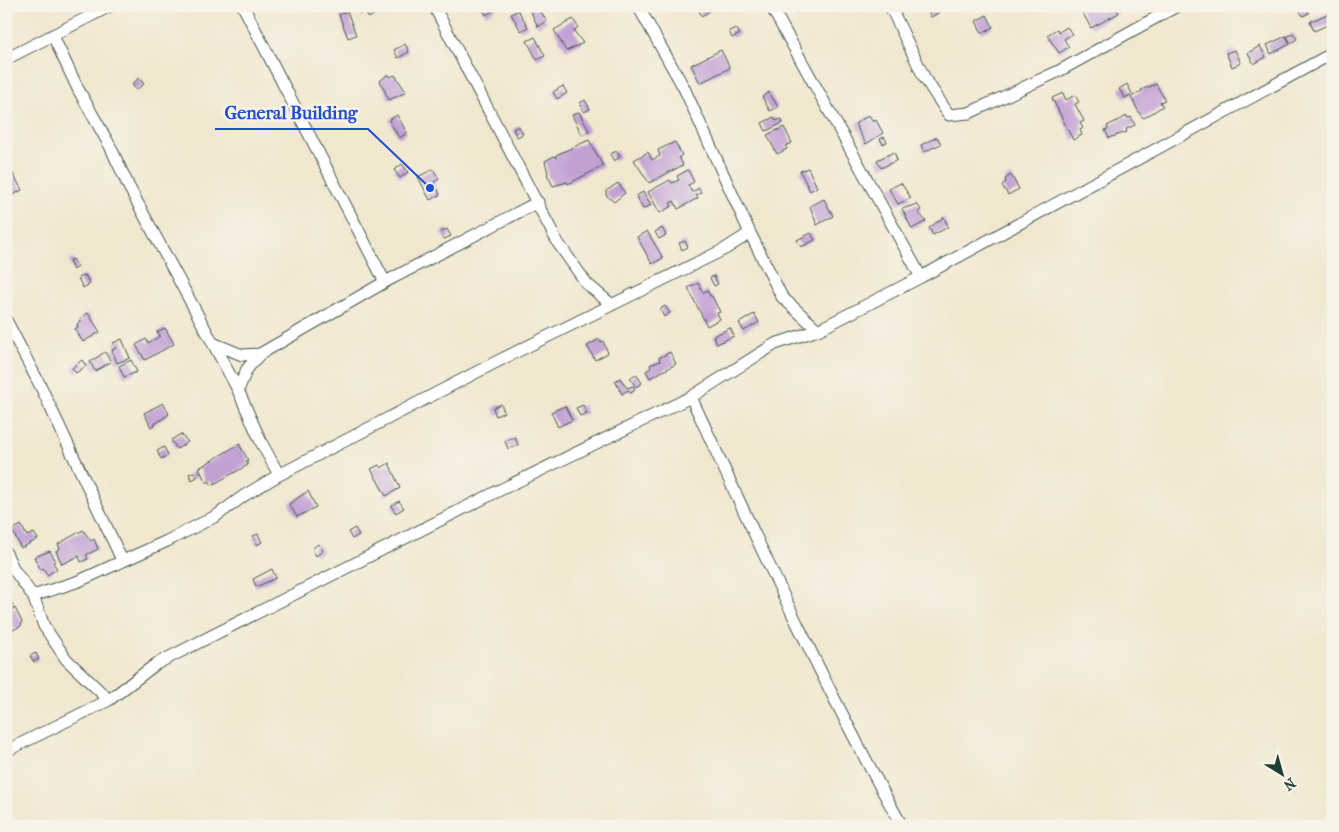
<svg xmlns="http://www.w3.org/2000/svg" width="1339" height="832" font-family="'IM FELL French Canon',serif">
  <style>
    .building { fill: #c1a0d4 }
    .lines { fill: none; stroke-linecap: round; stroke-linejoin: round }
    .street-casing { stroke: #3e564b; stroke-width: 13 }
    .street { stroke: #fff; stroke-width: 11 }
    .leader { fill: none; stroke: #1d4ed8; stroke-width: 2 }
    .callout-dot { fill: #1d4ed8; stroke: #f7f3e8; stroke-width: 2 }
    .callout-label { font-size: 18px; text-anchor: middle; font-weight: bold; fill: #1d4ed8; stroke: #f7f3e8; stroke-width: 5; stroke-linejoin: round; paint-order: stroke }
  </style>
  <rect width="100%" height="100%" fill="#f7f3e8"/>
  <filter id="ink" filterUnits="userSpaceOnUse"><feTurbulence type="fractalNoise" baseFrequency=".02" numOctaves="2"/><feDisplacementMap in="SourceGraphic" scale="10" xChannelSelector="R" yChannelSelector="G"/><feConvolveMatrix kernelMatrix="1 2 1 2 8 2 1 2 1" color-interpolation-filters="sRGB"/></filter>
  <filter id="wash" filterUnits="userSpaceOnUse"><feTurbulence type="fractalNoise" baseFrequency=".0096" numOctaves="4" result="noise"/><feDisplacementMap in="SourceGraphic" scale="20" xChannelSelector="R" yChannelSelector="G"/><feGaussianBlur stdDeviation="1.12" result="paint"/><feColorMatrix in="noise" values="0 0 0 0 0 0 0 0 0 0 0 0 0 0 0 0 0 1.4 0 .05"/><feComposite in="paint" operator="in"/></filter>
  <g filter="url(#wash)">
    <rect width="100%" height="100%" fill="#f1e7cf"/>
    <g id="blocks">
      <path class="building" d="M 355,6 L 387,6 L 369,18 L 364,11 L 360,14 Z
        M 494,6 L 496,9 L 486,15 L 481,7 Z
        M 537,6 L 547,21 L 538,27 L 530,10 Z
        M 696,6 L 717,6 L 702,16 Z
        M 793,6 L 807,6 L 796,13 Z
        M 925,6 L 940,6 L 943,10 L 931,17 Z
        M 1082,6 L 1115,6 L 1119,13 L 1091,28 L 1080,8 Z
        M 1297,6 L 1314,6 L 1307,10 L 1309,13 L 1303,16 Z
        M 518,10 L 528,27 L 521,31 L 511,14 Z
        M 347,11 L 356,35 L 348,38 L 339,15 Z
        M 1327,14 L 1332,23 L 1314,31 L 1310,22 Z
        M 987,15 L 993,27 L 982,33 L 976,21 Z
        M 573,19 L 578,27 L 574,31 L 583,43 L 566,51 L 554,30 Z
        M 1067,27 L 1072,34 L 1064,39 L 1069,47 L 1059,53 L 1047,35 L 1057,29 L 1059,32 Z
        M 736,28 L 740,34 L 732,38 L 729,31 Z
        M 1293,33 L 1297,39 L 1291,43 L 1287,37 Z
        M 1286,36 L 1290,44 L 1271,54 L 1267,45 Z
        M 535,37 L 545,56 L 537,60 L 527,41 Z
        M 405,44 L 409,52 L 398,58 L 394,50 Z
        M 1260,46 L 1266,57 L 1254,64 L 1248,53 Z
        M 721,50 L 730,68 L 700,83 L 691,65 Z
        M 1235,50 L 1241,63 L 1232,67 L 1226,53 Z
        M 388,74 L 390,77 L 395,75 L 406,92 L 389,100 L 380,81 Z
        M 139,78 L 144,84 L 136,90 L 132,84 Z
        M 1127,84 L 1132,94 L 1125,98 L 1119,89 Z
        M 1156,84 L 1165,100 L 1160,102 L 1163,106 L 1144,118 L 1141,116 L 1131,97 L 1142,91 L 1141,90 Z
        M 563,86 L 567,93 L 557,99 L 553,92 Z
        M 769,92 L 778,107 L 770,111 L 762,97 Z
        M 1063,93 L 1066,100 L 1075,95 L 1079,102 L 1075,104 L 1084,121 L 1080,123 L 1083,128 L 1080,130 L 1082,135 L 1073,140 L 1052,98 Z
        M 585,100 L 590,109 L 584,112 L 580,103 Z
        M 579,112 L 589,131 L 582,135 L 572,115 Z
        M 397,115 L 407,133 L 399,138 L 389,120 Z
        M 869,115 L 873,122 L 876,120 L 883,133 L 866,144 L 855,124 Z
        M 1127,116 L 1128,118 L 1131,117 L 1135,125 L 1126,129 L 1127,132 L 1109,138 L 1105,130 L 1108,129 L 1107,126 Z
        M 774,117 L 776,121 L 781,119 L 783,123 L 766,131 L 762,123 Z
        M 519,126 L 523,134 L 517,137 L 513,129 Z
        M 784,127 L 792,143 L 785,146 L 787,149 L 777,154 L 767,135 Z
        M 884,137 L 887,142 L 883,144 L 880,139 Z
        M 937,137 L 941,144 L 924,152 L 921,145 Z
        M 589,140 L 603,166 L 568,184 L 567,182 L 553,186 L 547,174 L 548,173 L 545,161 L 554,156 L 556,158 L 556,155 Z
        M 675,142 L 682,155 L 679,157 L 683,165 L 649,183 L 634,160 L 648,152 L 652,160 L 660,156 L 658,150 Z
        M 617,151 L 620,157 L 614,161 L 610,154 Z
        M 894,152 L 897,160 L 881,168 L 877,160 Z
        M 402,164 L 408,172 L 400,178 L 394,170 Z
        M 808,168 L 817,187 L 810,191 L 800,171 Z
        M 433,169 L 439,179 L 434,182 L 440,195 L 430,200 L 418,177 Z
        M 688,170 L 694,182 L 688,185 L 692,192 L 699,188 L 701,193 L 696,195 L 698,198 L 678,209 L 674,201 L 670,203 L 672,206 L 660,213 L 648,192 L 670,180 L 672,183 L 679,180 L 677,176 Z
        M 12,172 L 22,190 L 13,195 L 6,180 L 6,175 Z
        M 1011,175 L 1019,189 L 1008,195 L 1002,185 L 1006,182 L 1005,179 Z
        M 618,183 L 625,193 L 614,202 L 606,195 L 606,191 Z
        M 901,183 L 911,198 L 898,204 L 889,189 Z
        M 643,192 L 651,205 L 643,209 L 636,196 Z
        M 824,199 L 833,216 L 817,225 L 810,206 Z
        M 917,204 L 921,210 L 918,212 L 926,221 L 912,229 L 902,209 Z
        M 944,217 L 948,227 L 933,235 L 929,228 Z
        M 662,228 L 666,235 L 659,239 L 655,232 Z
        M 447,229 L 451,236 L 444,239 L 441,232 Z
        M 647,231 L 663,258 L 652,264 L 637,237 Z
        M 811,233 L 815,240 L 801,247 L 797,240 Z
        M 685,241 L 688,247 L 682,250 L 679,243 Z
        M 73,259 L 78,267 L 73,270 L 69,261 Z
        M 85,275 L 90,284 L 83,288 L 78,278 Z
        M 714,276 L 718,284 L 714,286 L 710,278 Z
        M 698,283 L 703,293 L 707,290 L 710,296 L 712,296 L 720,312 L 717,313 L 720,319 L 707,326 L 688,288 Z
        M 665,306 L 670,313 L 664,317 L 660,309 Z
        M 88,313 L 100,332 L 83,342 L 75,329 L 78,327 L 77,324 L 81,321 L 80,318 Z
        M 754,314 L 759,322 L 744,331 L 739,323 Z
        M 165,328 L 174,344 L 145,360 L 136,345 L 146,339 L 148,343 L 160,336 L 157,332 Z
        M 730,328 L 734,336 L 717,344 L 713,336 Z
        M 122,339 L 130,358 L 117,363 L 112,350 L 116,348 L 113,343 Z
        M 600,339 L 601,342 L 603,341 L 608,353 L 595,360 L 587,346 Z
        M 105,352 L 111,362 L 95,371 L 90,362 Z
        M 670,352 L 676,364 L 650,378 L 646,371 L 651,368 L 650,365 L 660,361 L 659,358 Z
        M 82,360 L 86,366 L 76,373 L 72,368 Z
        M 131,360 L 137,372 L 124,377 L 119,366 Z
        M 636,374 L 642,383 L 636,387 L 630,378 Z
        M 620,378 L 627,388 L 633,386 L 635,390 L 631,393 L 628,390 L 622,394 L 615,381 Z
        M 163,403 L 169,414 L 151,427 L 144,413 Z
        M 501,404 L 504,412 L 496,416 L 493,408 Z
        M 583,405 L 587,413 L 580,416 L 576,408 Z
        M 565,406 L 572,420 L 558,427 L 551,412 Z
        M 181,434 L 188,442 L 177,449 L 171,440 Z
        M 515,437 L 518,445 L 508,449 L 505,441 Z
        M 239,444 L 248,460 L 246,461 L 248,465 L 212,485 L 209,481 L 206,483 L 199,468 Z
        M 164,447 L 168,455 L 161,459 L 157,451 Z
        M 389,463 L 400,488 L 386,496 L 371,469 L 379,465 L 381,468 Z
        M 194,472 L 197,477 L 192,480 L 189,474 Z
        M 308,491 L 316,507 L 297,517 L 289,504 Z
        M 399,501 L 404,508 L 396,513 L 391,506 Z
        M 21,525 L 27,536 L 34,533 L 38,539 L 21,548 L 12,530 Z
        M 355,528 L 359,535 L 352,539 L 348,532 Z
        M 83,530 L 91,541 L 94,539 L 98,549 L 86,555 L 88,559 L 81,562 L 79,556 L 62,564 L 56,551 L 60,549 L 58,544 Z
        M 258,534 L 262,542 L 257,545 L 253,536 Z
        M 318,544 L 323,551 L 316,556 L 312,549 Z
        M 50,551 L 56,561 L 53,562 L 57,569 L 47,575 L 43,568 L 41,570 L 34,557 Z
        M 272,569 L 276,578 L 256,587 L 253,579 Z
        M 9,598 L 13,605 L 6,608 L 6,599 Z
        M 15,608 L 22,622 L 21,626 L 6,633 L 6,612 Z
        M 36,653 L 39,659 L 34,662 L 30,656 Z"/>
    </g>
  </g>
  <g filter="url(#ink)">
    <use href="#blocks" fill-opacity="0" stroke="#3e564b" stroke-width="1"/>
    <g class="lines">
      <defs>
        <path id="street" d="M 243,6 L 385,282
          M 434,6 L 558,243 L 587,284 L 612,305
          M 638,6 L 684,88 L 750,233 L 782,297 L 818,330
          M 771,6 L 921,277 L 1333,53
          M 890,6 L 924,77 L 949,115 L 969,113 L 1059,71 L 1177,6
          M 53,36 L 78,89 L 110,146 L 129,187 L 238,390 L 261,442 L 279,475
          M 6,59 L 110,6
          M 6,320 L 41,387 L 122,560
          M 213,343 L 242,355 L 260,354
          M 238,390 L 247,369 L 260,354 L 385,282 L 538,202
          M 691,397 C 758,542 824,687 902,826
          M 6,553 L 14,570 L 33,596 L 44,626 L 66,659 L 109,700
          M 33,596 L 79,581 L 167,541 L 216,516 L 245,495 L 279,475 L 502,359 L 725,249 L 750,233
          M 6,751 L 109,700 L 156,664 L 502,489 L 691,397 L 775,344 L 818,330 L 921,277"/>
      </defs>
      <use href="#street" class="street-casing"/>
      <use href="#street" class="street"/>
    </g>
  </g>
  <path class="leader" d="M430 188L368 129H215"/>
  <circle class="callout-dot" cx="430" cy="188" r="5"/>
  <g class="callout-label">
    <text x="291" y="119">General Building</text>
  </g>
  <rect width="1339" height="832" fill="none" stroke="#f7f3e8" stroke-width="25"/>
  <g transform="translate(1282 774) rotate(143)" stroke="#f7f3e8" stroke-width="4" paint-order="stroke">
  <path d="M0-4L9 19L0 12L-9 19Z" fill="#1f3d34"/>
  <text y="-8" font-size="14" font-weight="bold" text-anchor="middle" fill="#1f3d34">N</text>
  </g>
</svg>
